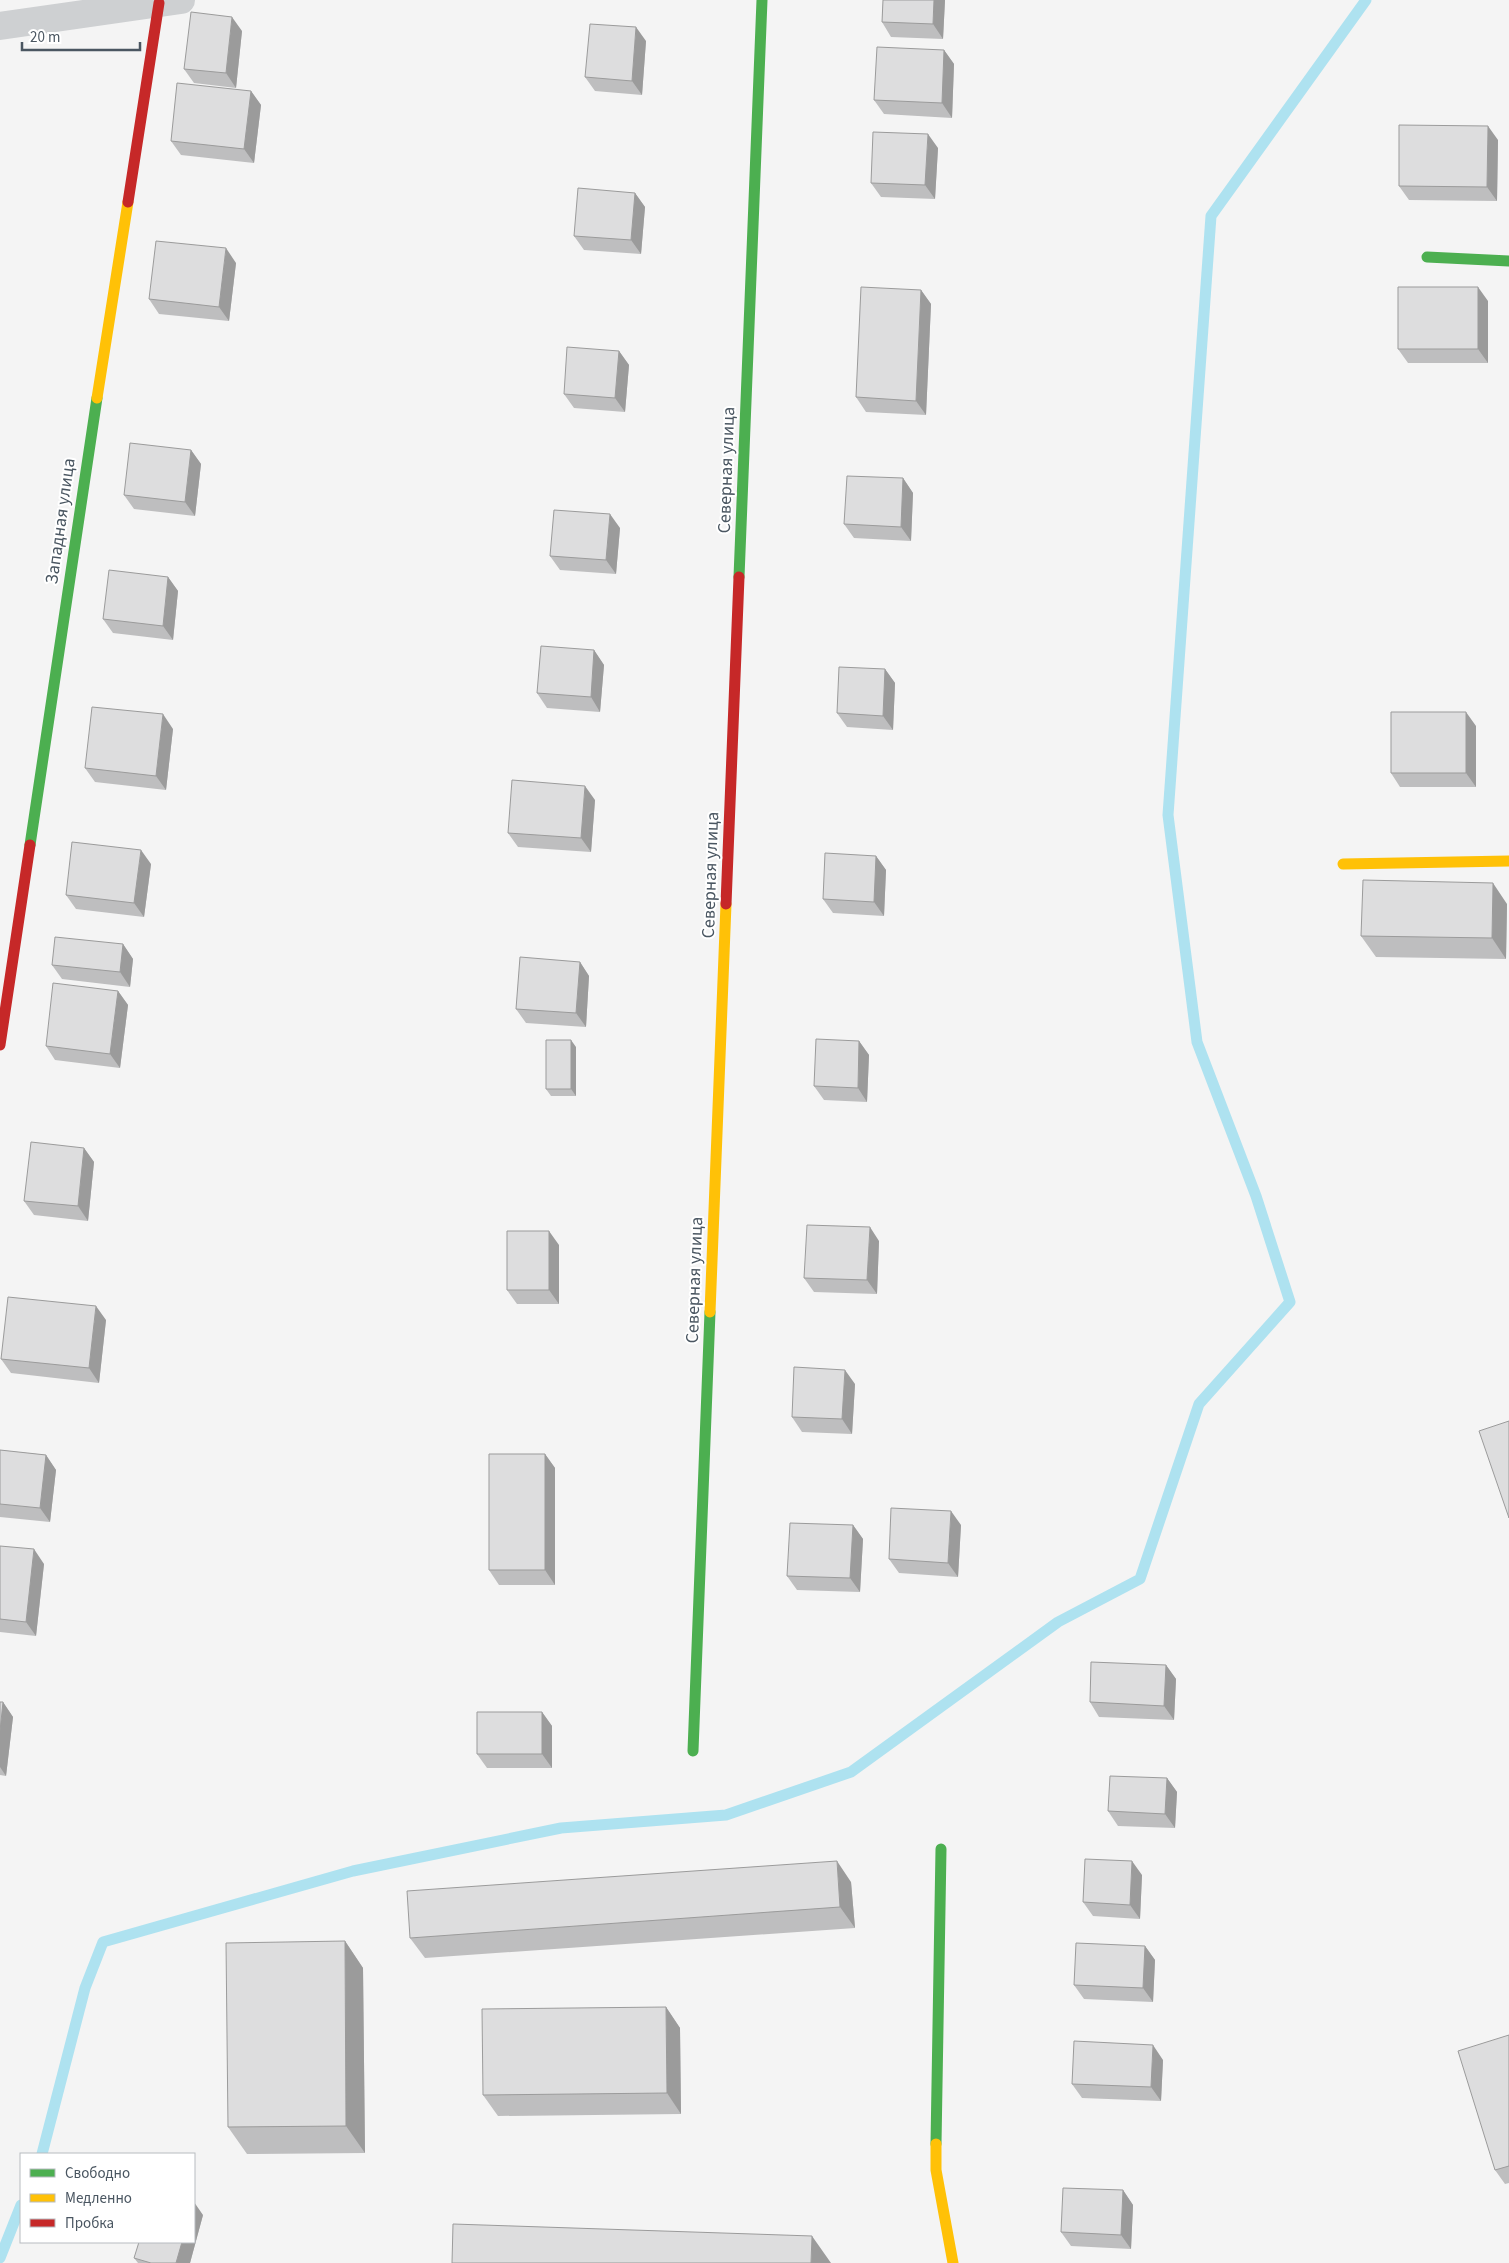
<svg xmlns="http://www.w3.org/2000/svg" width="1509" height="2263" font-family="'Source Sans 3',sans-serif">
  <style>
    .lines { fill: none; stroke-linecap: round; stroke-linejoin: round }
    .stream { stroke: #aee2f0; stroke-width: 11 }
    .street { stroke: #ced0d2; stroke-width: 28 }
    .fast { stroke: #4caf50; stroke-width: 11 }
    .slow { stroke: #ffc107; stroke-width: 11 }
    .jam { stroke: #c62828; stroke-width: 11 }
    .wall { fill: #bebebf }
    .shaded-wall { fill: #9b9b9b }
    .building { fill: #ddddde; stroke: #9b9b9b }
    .labels { text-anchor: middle; stroke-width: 4; stroke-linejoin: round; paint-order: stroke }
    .street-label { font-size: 18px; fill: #4a5661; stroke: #fff }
  </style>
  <rect width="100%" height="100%" fill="#f4f4f4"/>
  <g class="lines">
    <path class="stream" d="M 42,2154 L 85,1988 L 103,1942 L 353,1871 L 561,1828 L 726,1815 L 851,1772 L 1058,1622 L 1140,1579 L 1199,1404 L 1290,1302 L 1256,1196 L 1197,1042 L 1168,815 L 1211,216 L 1366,0
      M 0,2258 L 21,2205"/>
    <path class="street" d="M 0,26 L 181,0"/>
    <path class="fast" d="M 1427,257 L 1509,261
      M 739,577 L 762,0
      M 30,845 L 97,398
      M 693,1751 L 710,1312
      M 936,2144 L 941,1849"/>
    <path class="slow" d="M 97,398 L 128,202
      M 1343,864 L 1509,861
      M 710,1312 L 726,904
      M 936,2144 L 936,2170 L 953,2263"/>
    <path class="jam" d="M 128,202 L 159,3
      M 726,904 L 739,577
      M 0,1045 L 30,845"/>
  </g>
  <path class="wall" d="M 883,0 L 945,0 L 943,39 L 891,37 L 882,22 Z
    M 242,31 L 236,88 L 194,83 L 184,69 Z
    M 646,41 L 642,95 L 595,91 L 585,77 Z
    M 944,50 L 954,64 L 952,118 L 884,114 L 874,100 Z
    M 251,91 L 261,105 L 254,163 L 181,155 L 171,141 Z
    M 1498,140 L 1497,201 L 1409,200 L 1399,186 Z
    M 938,148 L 935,199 L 881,197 L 871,183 Z
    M 635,193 L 645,207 L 641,254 L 584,250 L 574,236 Z
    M 236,263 L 229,321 L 159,314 L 149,299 Z
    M 921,290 L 931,304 L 926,415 L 866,412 L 856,397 Z
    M 1488,301 L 1488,363 L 1408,363 L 1398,349 Z
    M 619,351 L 629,365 L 625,412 L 574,408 L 564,394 Z
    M 191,450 L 201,464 L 195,516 L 134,509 L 124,495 Z
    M 903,478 L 913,493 L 911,541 L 854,538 L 844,524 Z
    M 620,528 L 616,574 L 560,570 L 550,556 Z
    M 168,577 L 178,591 L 173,640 L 113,633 L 103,619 Z
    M 594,650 L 604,665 L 600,712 L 547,708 L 537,693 Z
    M 885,669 L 895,683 L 893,730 L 847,727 L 837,713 Z
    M 1476,726 L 1476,787 L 1400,787 L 1391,773 Z
    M 173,729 L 166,790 L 95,782 L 85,768 Z
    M 595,800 L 591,852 L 518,847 L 508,833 Z
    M 876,856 L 886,870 L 884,916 L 833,913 L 823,899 Z
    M 151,864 L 144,917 L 76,909 L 66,895 Z
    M 1507,904 L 1506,959 L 1376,957 L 1361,936 Z
    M 123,944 L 133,959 L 130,987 L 62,979 L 52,965 Z
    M 580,962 L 589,976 L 586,1027 L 526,1023 L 516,1009 Z
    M 118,991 L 128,1005 L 120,1068 L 55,1060 L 46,1046 Z
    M 859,1041 L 869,1055 L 867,1102 L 824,1100 L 814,1086 Z
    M 576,1047 L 576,1096 L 551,1096 L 546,1089 Z
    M 84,1148 L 94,1162 L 88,1221 L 34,1215 L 24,1201 Z
    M 879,1241 L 877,1294 L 814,1292 L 804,1278 Z
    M 559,1245 L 559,1304 L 517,1304 L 507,1290 Z
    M 106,1320 L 99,1383 L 11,1373 L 1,1359 Z
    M 855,1384 L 852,1434 L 802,1432 L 792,1417 Z
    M 0,1450 L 46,1455 L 56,1470 L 50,1522 L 0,1517 Z
    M 545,1454 L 555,1468 L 555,1585 L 499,1585 L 489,1570 Z
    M 853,1525 L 863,1539 L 860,1592 L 797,1590 L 787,1576 Z
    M 961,1525 L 958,1577 L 899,1573 L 889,1559 Z
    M 0,1546 L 44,1564 L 36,1636 L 0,1632 Z
    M 1166,1665 L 1176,1679 L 1174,1720 L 1099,1717 L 1090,1702 Z
    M 0,1702 L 3,1702 L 13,1717 L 6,1776 L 0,1775 Z
    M 542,1712 L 552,1726 L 552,1768 L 487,1768 L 477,1754 Z
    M 1167,1778 L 1177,1792 L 1175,1828 L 1118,1826 L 1108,1811 Z
    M 1142,1875 L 1140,1919 L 1093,1916 L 1083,1902 Z
    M 851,1882 L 855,1928 L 425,1958 L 410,1938 Z
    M 345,1941 L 363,1968 L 365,2153 L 247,2154 L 228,2127 Z
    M 1145,1946 L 1155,1960 L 1153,2002 L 1084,1999 L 1074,1985 Z
    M 666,2007 L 680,2028 L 681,2114 L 498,2116 L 483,2095 Z
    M 1509,2035 L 1509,2183 L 1505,2184 L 1495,2170 Z
    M 1163,2060 L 1161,2101 L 1082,2098 L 1072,2084 Z
    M 1123,2190 L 1133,2205 L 1131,2249 L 1071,2246 L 1061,2232 Z
    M 203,2215 L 190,2263 L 138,2263 L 134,2258 Z"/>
  <path class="shaded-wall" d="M 934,0 L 945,0 L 943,39 L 933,24 Z
    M 232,17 L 242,31 L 236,88 L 226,73 Z
    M 636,27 L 646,41 L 642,95 L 632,81 Z
    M 944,50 L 954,64 L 952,118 L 942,103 Z
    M 251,91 L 261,105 L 254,163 L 244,149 Z
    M 1488,126 L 1498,140 L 1497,201 L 1487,187 Z
    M 928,134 L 938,148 L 935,199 L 925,185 Z
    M 635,193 L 645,207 L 641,254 L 631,240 Z
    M 226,248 L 236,263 L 229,321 L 219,307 Z
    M 1478,287 L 1488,301 L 1488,363 L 1478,349 Z
    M 921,290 L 931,304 L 926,415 L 916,401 Z
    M 619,351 L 629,365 L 625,412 L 615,398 Z
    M 191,450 L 201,464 L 195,516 L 185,502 Z
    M 903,478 L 913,493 L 911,541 L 901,527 Z
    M 610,514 L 620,528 L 616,574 L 606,560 Z
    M 168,577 L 178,591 L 173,640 L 163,626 Z
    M 594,650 L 604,665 L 600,712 L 591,697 Z
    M 885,669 L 895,683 L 893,730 L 883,716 Z
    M 1466,712 L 1476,726 L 1476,787 L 1466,773 Z
    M 163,714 L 173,729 L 166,790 L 156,776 Z
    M 585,786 L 595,800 L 591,852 L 581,838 Z
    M 141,850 L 151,864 L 144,917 L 134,903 Z
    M 876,856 L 886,870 L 884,916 L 874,902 Z
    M 1493,883 L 1507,904 L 1506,959 L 1492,938 Z
    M 123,944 L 133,959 L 130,987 L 120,972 Z
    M 580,962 L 589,976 L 586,1027 L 576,1013 Z
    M 118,991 L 128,1005 L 120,1068 L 110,1054 Z
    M 571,1040 L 576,1047 L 576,1096 L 571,1089 Z
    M 859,1041 L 869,1055 L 867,1102 L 858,1088 Z
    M 84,1148 L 94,1162 L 88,1221 L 78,1206 Z
    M 870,1227 L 879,1241 L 877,1294 L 867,1280 Z
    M 549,1231 L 559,1245 L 559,1304 L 549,1290 Z
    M 96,1306 L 106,1320 L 99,1383 L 89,1368 Z
    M 845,1370 L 855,1384 L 852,1434 L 842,1419 Z
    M 545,1454 L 555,1468 L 555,1585 L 545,1570 Z
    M 46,1455 L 56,1470 L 50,1522 L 40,1508 Z
    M 951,1511 L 961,1525 L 958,1577 L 948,1563 Z
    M 853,1525 L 863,1539 L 860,1592 L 850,1578 Z
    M 34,1549 L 44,1564 L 36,1636 L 26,1622 Z
    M 1166,1665 L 1176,1679 L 1174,1720 L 1164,1706 Z
    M 3,1702 L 13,1717 L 6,1776 L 0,1767 L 0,1731 Z
    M 542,1712 L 552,1726 L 552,1768 L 542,1754 Z
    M 1167,1778 L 1177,1792 L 1175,1828 L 1165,1814 Z
    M 837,1861 L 851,1882 L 855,1928 L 840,1907 Z
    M 1132,1861 L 1142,1875 L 1140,1919 L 1130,1905 Z
    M 345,1941 L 363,1968 L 365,2153 L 346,2126 Z
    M 1145,1946 L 1155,1960 L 1153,2002 L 1143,1988 Z
    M 666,2007 L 680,2028 L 681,2114 L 667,2093 Z
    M 1153,2045 L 1163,2060 L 1161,2101 L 1151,2087 Z
    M 1123,2190 L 1133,2205 L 1131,2249 L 1121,2235 Z
    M 194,2202 L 203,2215 L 190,2263 L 176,2263 L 182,2242 L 194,2242 Z
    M 812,2236 L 831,2263 L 811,2263 Z"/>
  <path class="building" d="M 883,0 L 934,0 L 933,24 L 882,22 Z
    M 191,12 L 232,17 L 226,73 L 184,69 Z
    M 590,24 L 636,27 L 632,81 L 585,77 Z
    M 877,47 L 944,50 L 942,103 L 874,100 Z
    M 177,83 L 251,91 L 244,149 L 171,141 Z
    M 1399,125 L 1488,126 L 1487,187 L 1399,186 Z
    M 873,132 L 928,134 L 925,185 L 871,183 Z
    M 578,188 L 635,193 L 631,240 L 574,236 Z
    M 156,241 L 226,248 L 219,307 L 149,299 Z
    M 861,287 L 921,290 L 916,401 L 856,397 Z
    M 1398,287 L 1478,287 L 1478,349 L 1398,349 Z
    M 567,347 L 619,351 L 615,398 L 564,394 Z
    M 130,443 L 191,450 L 185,502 L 124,495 Z
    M 847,476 L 903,478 L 901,527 L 844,524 Z
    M 554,510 L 610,514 L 606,560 L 550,556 Z
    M 109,570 L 168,577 L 163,626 L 103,619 Z
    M 541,646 L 594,650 L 591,697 L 537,693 Z
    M 839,667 L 885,669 L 883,716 L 837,713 Z
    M 92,707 L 163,714 L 156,776 L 85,768 Z
    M 1391,712 L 1466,712 L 1466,773 L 1391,773 Z
    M 512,780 L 585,786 L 581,838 L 508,833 Z
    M 72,842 L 141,850 L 134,903 L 66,895 Z
    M 825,853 L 876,856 L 874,902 L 823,899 Z
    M 1363,880 L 1493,883 L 1492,938 L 1361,936 Z
    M 55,937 L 123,944 L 120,972 L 52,965 Z
    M 520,957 L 580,962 L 576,1013 L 516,1009 Z
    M 53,983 L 118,991 L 110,1054 L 46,1046 Z
    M 816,1039 L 859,1041 L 858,1088 L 814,1086 Z
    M 546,1040 L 571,1040 L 571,1089 L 546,1089 Z
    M 31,1142 L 84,1148 L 78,1206 L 24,1201 Z
    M 807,1225 L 870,1227 L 867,1280 L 804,1278 Z
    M 507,1231 L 549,1231 L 549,1290 L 507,1290 Z
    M 8,1297 L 96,1306 L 89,1368 L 1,1359 Z
    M 794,1367 L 845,1370 L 842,1419 L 792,1417 Z
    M 1509,1421 L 1509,1518 L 1479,1431 Z
    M 0,1450 L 46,1455 L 40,1508 L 0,1504 Z
    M 489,1454 L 545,1454 L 545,1570 L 489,1570 Z
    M 891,1508 L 951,1511 L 948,1563 L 889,1559 Z
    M 790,1523 L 853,1525 L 850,1578 L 787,1576 Z
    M 0,1546 L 34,1549 L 26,1622 L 0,1619 Z
    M 1091,1662 L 1166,1665 L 1164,1706 L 1090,1702 Z
    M 0,1702 L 3,1702 L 0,1731 Z
    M 477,1712 L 542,1712 L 542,1754 L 477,1754 Z
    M 1110,1776 L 1167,1778 L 1165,1814 L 1108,1811 Z
    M 1085,1859 L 1132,1861 L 1130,1905 L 1083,1902 Z
    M 837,1861 L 840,1907 L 410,1938 L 407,1891 Z
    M 345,1941 L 346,2126 L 228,2127 L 226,1943 Z
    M 1076,1943 L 1145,1946 L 1143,1988 L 1074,1985 Z
    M 666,2007 L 667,2093 L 483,2095 L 482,2009 Z
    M 1509,2035 L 1509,2166 L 1495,2170 L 1458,2051 Z
    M 1074,2041 L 1153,2045 L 1151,2087 L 1072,2084 Z
    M 1063,2188 L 1123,2190 L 1121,2235 L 1061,2232 Z
    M 453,2224 L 812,2236 L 811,2263 L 452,2263 Z
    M 139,2242 L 182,2242 L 176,2263 L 151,2263 L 134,2258 Z"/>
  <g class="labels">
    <g class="street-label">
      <text transform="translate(726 470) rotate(-88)" y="6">Северная улица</text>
      <text transform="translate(60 521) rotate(-82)" y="6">Западная улица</text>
      <text transform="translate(710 875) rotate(-88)" y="6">Северная улица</text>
      <text transform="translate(694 1280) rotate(-88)" y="6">Северная улица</text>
    </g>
  </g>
  <rect x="20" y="2153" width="175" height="90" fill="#ffffff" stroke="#b7bbc0"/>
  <rect x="30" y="2169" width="25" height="8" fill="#4caf50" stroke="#b7bbc0"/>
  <text x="65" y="2178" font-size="15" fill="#4a5661">Свободно</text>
  <rect x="30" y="2194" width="25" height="8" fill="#ffc107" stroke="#b7bbc0"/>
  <text x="65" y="2203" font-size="15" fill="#4a5661">Медленно</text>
  <rect x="30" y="2219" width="25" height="8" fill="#c62828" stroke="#b7bbc0"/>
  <text x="65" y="2228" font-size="15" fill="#4a5661">Пробка</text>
  <path d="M22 42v8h118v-8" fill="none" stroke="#4a5661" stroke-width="2.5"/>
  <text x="30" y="42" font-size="15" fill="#4a5661" stroke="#ffffff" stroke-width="4" paint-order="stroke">20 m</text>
</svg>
